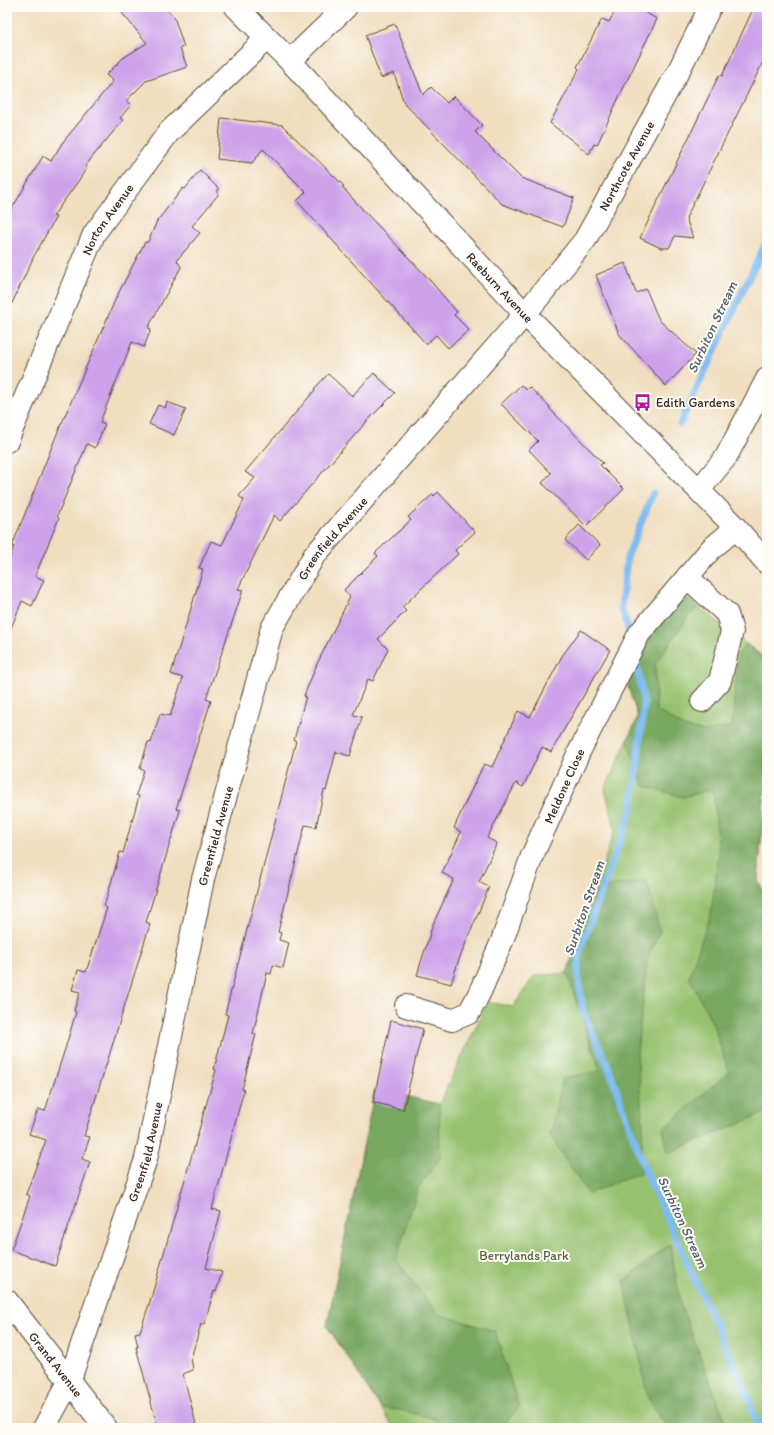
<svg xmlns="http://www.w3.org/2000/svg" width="774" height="1435" font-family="Itim,sans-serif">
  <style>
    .green { fill: #96c16e; stroke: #687646 }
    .forest { fill: #78a761; stroke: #5a6840 }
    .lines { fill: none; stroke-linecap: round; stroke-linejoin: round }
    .stream { stroke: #7dbbf1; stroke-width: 7 }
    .building { fill: #cda2ea }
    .minor-casing { stroke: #564536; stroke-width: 24 }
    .minor { stroke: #fff; stroke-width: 22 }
    .labels { text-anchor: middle; stroke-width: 4; stroke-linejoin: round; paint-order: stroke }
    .street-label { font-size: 13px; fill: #3b2a1e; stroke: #fdfcf7 }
    .poi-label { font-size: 13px; fill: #3b2a1e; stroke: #fdfcf7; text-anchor: start }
    .park-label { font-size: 13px; fill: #5b5f3a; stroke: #fdfcf7 }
    .water-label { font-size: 14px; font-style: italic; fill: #525d68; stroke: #fdfcf7 }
  </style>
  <rect width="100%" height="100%" fill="#fdfcf7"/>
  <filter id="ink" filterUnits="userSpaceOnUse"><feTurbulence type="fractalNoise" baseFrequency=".025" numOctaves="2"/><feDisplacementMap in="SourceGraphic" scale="8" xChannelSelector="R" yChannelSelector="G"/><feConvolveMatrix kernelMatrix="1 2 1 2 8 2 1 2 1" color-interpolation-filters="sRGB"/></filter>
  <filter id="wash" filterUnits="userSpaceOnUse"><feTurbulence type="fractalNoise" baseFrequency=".012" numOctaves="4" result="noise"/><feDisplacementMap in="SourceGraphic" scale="16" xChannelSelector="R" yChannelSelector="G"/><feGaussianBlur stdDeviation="0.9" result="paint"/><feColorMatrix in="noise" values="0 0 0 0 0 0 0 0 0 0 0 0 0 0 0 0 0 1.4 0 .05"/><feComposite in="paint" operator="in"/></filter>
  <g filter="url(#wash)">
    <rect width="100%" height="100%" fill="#f0debf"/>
    <path class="green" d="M 679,592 L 767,660 L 767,757 L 758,881 L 767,898 L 767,1428 L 394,1428 L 327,1326 L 375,1089 L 439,1104 L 488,1002 L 513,1007 L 534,976 L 567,973 L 615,829 L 605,789 L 638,717 L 623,671 Z"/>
    <path class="forest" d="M 679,592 L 698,607 L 688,617 L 655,664 L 656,710 L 684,727 L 705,732 L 732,726 L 738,654 L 746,644 L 767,660 L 767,757 L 758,881 L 767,898 L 767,1112 L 668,1153 L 663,1129 L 729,1072 L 713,1024 L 689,977 L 711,913 L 719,852 L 713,789 L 683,797 L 644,786 L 627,741 L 638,717 L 623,671 Z
      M 647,881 L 660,931 L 648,957 L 637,1052 L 643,1127 L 641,1172 L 588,1194 L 550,1135 L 563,1078 L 600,1071 L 567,973 L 594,893 L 614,885 Z
      M 375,1089 L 439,1104 L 440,1158 L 418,1188 L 396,1260 L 438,1314 L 495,1331 L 519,1407 L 501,1428 L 455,1428 L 431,1418 L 400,1410 L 381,1408 L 327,1326 Z
      M 670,1244 L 681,1306 L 728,1428 L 667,1428 L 648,1398 L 624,1281 Z"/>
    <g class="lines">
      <path class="stream" d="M 680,424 L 767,240
        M 632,639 L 621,608 L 627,558 L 653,493
        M 635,655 L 644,705 L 632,809 L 579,953 L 578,974 L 583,1012 L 608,1066 L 647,1175 L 745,1389 L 759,1428"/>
    </g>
    <g id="blocks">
      <path class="building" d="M 117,7 L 165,7 L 174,17 L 184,47 L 180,48 L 187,67 L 146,81 L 126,101 L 131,105 L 120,118 L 123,120 L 85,166 L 87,167 L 79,180 L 53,216 L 56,217 L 34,256 L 7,314 L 7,217 L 43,156 L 51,161 L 63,142 L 113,81 L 106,75 L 123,58 L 147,43 Z
        M 617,7 L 647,7 L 644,12 L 657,19 L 620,95 L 597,145 L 594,144 L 589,154 L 550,123 L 579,69 L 577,67 L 602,19 L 609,22 Z
        M 754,7 L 767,7 L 767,54 L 686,218 L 693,238 L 675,236 L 669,248 L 661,248 L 640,238 L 719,75 L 722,76 Z
        M 395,24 L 423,95 L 431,87 L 447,103 L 454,96 L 482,125 L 475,132 L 521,178 L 574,198 L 563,227 L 502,204 L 404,103 L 394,73 L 381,78 L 365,35 Z
        M 221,118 L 282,125 L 344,186 L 342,187 L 365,212 L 427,277 L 457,312 L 454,315 L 469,330 L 448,348 L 436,335 L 426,344 L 297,201 L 306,192 L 263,149 L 252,163 L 217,159 Z
        M 200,170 L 218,188 L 218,195 L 192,226 L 200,233 L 177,260 L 181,267 L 148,328 L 151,329 L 144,347 L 132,342 L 100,422 L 105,424 L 95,448 L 87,444 L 57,516 L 59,518 L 35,576 L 44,580 L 32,606 L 22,601 L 7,638 L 7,565 L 14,546 L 12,546 L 57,434 L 116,298 L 145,242 L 148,242 L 157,221 L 183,188 L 185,189 Z
        M 625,263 L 636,293 L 646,289 L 659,320 L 696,354 L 666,386 L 619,334 L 596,275 Z
        M 374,373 L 395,393 L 367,421 L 280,521 L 274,515 L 238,589 L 243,590 L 206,699 L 211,701 L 176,809 L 180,810 L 146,922 L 150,924 L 84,1136 L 90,1137 L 82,1159 L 90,1162 L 55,1266 L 11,1250 L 30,1196 L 26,1194 L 46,1140 L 29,1134 L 38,1109 L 45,1111 L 65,1049 L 76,1012 L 74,1011 L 80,992 L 72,990 L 78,970 L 86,972 L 107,908 L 104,907 L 120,852 L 123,853 L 139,796 L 136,795 L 144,770 L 140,769 L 148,742 L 151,743 L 160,714 L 170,716 L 183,678 L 171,674 L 203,569 L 199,568 L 211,541 L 222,545 L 244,500 L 239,496 L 255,478 L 245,472 L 315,390 L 314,389 L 328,374 L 352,396 Z
        M 521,385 L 526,390 L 529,387 L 550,407 L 549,408 L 603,463 L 600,465 L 624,489 L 586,526 L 542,483 L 551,473 L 529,450 L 538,441 L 501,404 Z
        M 167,402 L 186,409 L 174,435 L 149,424 L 158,405 L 165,408 Z
        M 438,492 L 475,532 L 455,550 L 458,554 L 402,607 L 406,611 L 378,639 L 388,649 L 373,681 L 368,679 L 353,715 L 362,717 L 350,756 L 336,752 L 326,791 L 324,790 L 316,827 L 305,825 L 278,932 L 281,933 L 279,940 L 289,943 L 283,968 L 273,965 L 271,974 L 267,973 L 253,1034 L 256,1034 L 242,1089 L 244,1090 L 212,1209 L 221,1211 L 206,1268 L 222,1272 L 216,1292 L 214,1291 L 204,1325 L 201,1324 L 191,1358 L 193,1370 L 183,1374 L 197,1428 L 158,1428 L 136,1347 L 138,1347 L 135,1333 L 140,1332 L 152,1295 L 216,1070 L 214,1069 L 228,1015 L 225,1014 L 296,741 L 294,740 L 306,696 L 304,696 L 317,664 L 350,597 L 344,590 L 378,556 L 375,553 L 411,520 L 408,517 L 433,494 L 434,496 Z
        M 579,525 L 600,545 L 586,560 L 565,540 Z
        M 581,630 L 610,650 L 551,752 L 542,747 L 523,787 L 516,783 L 487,838 L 497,843 L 479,882 L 489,887 L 458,962 L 451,984 L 417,975 L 433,924 L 454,879 L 442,873 L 461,832 L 454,828 L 468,797 L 484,764 L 492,767 L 518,711 L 530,717 L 562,656 Z
        M 391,1020 L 423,1029 L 403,1110 L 373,1102 Z"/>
    </g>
  </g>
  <g filter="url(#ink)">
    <use href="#blocks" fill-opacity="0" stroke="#564536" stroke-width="1"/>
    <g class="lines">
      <defs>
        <g id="minor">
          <path id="s1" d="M 236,7 L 290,61 L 525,314 L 736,528 L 767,563"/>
          <path d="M 290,61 L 346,7"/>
          <path id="s2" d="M 7,441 L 94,234 L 169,132 L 267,38"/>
          <path d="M 699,490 L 726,457 L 767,379"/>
          <path d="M 687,577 L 727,614 L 732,631 L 720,681 L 702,701"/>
          <path id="s3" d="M 406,1006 L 452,1020 L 469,1013 L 480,992 L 502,941 L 532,856 L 579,752 L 639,634 L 711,549 L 736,528"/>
          <path id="s4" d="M 7,1301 L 106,1428"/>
          <path id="s5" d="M 44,1428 L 69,1382 L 146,1159 L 203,879 L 272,628 L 314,556 L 525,314 L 585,240 L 679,70 L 710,7"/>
        </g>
      </defs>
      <use href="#minor" class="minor-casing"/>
      <use href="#minor" class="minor"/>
    </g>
  </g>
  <defs>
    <symbol id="bus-bare" viewBox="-9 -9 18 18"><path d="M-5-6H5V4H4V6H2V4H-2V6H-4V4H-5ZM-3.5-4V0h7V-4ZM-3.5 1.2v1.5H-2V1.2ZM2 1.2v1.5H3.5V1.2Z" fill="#b5179e" stroke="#fdfcf7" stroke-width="2.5" paint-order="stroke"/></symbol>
  </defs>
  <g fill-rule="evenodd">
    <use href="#bus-bare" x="630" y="390" width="25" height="25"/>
  </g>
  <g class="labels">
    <g class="street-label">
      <text dy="5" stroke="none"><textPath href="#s5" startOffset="1419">Northcote Avenue</textPath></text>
      <text dy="5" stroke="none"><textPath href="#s2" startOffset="244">Norton Avenue</textPath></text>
      <text dy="5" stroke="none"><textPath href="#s1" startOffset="385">Raeburn Avenue</textPath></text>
      <text dy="5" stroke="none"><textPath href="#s5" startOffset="943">Greenfield Avenue</textPath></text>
      <text dy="5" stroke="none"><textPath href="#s3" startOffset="313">Meldone Close</textPath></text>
      <text dy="5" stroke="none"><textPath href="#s5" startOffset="619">Greenfield Avenue</textPath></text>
      <text dy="5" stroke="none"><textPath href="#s5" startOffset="295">Greenfield Avenue</textPath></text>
      <text dy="5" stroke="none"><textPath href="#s4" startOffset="80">Grand Avenue</textPath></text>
    </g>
    <g class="poi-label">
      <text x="656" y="407">Edith Gardens</text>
    </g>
    <g class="park-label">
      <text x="524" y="1260">Berrylands Park</text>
    </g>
    <g class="water-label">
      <text transform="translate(712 327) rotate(-65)" y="5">Surbiton Stream</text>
      <text transform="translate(584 908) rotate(-71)" y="5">Surbiton Stream</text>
      <text transform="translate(683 1222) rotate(65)" y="5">Surbiton Stream</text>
    </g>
  </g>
  <rect width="774" height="1435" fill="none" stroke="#fdfcf7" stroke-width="24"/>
</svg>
